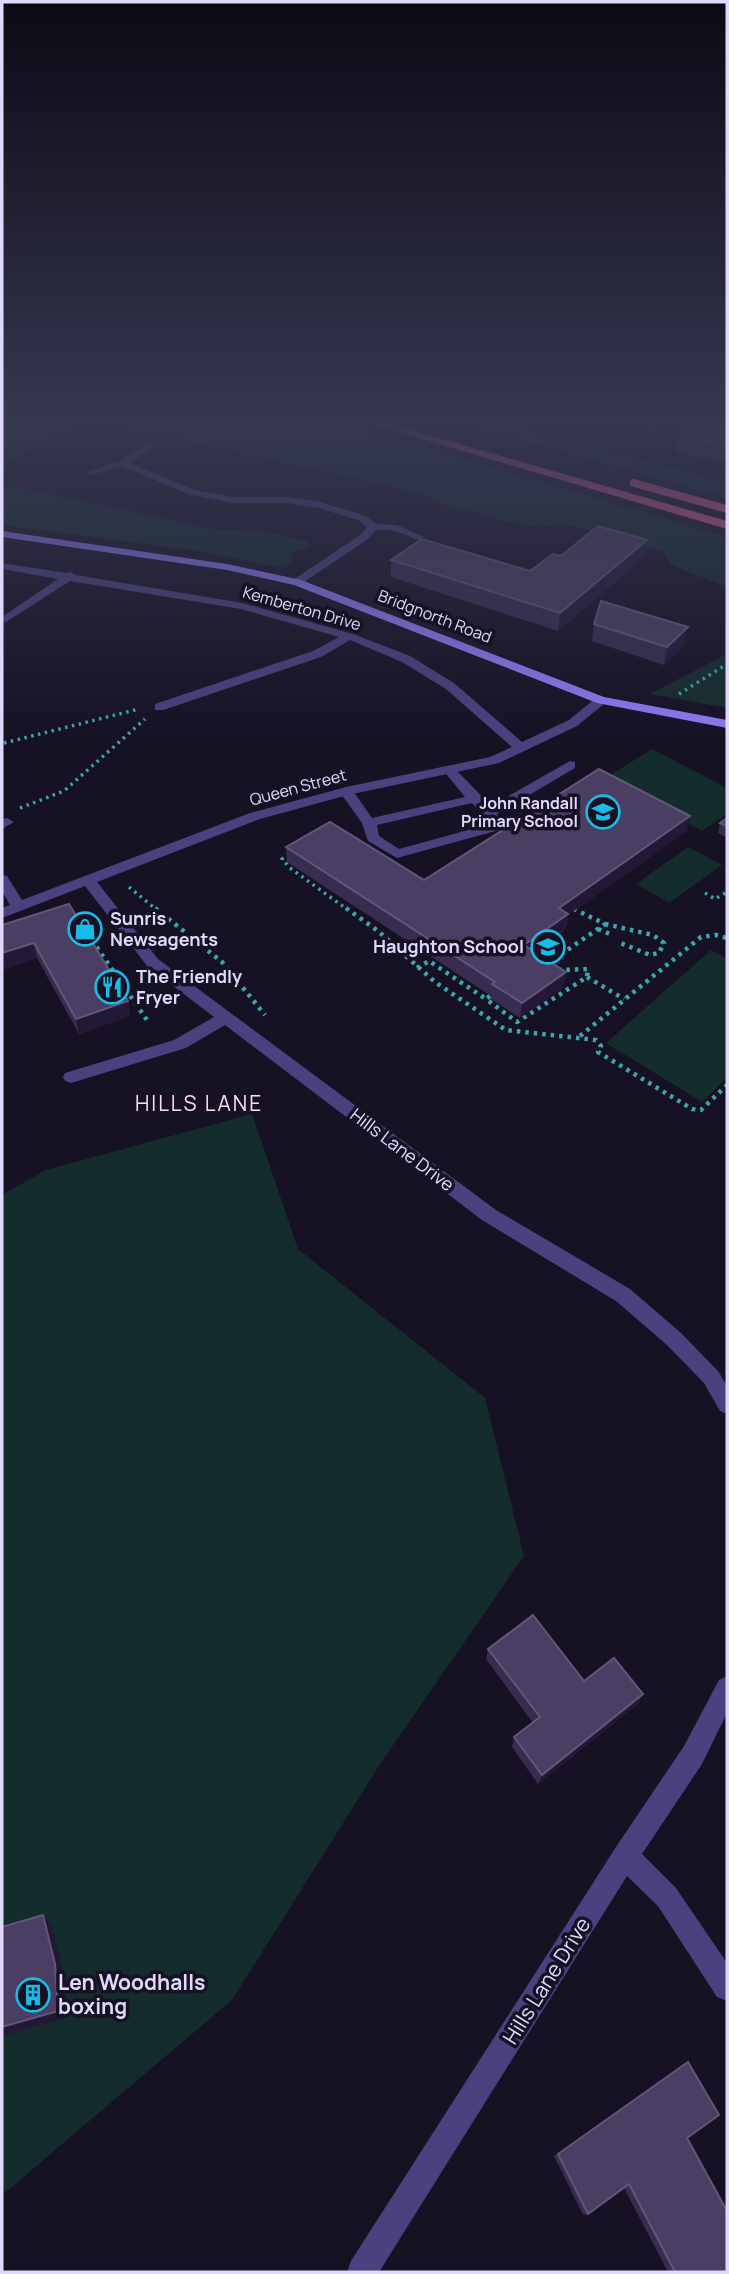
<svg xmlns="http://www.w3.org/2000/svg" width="729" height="2274" font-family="Manrope,sans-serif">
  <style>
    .green { fill: #152c2d }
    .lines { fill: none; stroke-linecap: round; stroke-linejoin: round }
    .path-far1 { stroke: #3ca6ab; stroke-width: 3.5; stroke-dasharray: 2.5 4.5; stroke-linecap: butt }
    .path { stroke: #3ca6ab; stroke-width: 4.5; stroke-dasharray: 3.5 5; stroke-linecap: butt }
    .lane { fill: #4a417e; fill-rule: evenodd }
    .street { fill: #4a417e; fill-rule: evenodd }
    .secondary { fill: #8a7af1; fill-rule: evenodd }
    .highway { fill: #ee6195; fill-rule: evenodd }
    .wall { fill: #382c50 }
    .shaded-wall { fill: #231937 }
    .building { fill: #4a3f62; stroke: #61577a; stroke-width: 2 }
    .labels { text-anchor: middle; stroke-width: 7; stroke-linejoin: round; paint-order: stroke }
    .far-street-label { font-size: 16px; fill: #e0d9fb; stroke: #171124 }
    .far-poi-label { font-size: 16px; font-weight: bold; fill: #e0d9fb; stroke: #171124; text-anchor: end }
    .poi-label { font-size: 18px; font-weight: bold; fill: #e0d9fb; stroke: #171124; text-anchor: start }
    .street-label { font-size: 18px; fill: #e0d9fb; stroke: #171124 }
    .quarter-label { font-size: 21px; letter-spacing: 2px; fill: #fbdbec; stroke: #171124 }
    .near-street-label { font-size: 21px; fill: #e0d9fb; stroke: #171124 }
    .near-poi-label { font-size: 21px; font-weight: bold; fill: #e0d9fb; stroke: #171124; text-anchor: start }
  </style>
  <rect width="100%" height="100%" fill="#171124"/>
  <path class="green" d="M 2,418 L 323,418 L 727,537 L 727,587 L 671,565 L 662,551 L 633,545 L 579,527 L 560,525 L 540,527 L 501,521 L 479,512 L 455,510 L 429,497 L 403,489 L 97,421 L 79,423 L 2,467 Z
    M 445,418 L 486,418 L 727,483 L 727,498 Z
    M 2,484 L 218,530 L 260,531 L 310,542 L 311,546 L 291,553 L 293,562 L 284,568 L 197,551 L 2,525 Z
    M 727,654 L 727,708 L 650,694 Z
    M 652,749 L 727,788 L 727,814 L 702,831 L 604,779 Z
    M 688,847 L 722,865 L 669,903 L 636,884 Z
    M 711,950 L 727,959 L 727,1077 L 702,1102 L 606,1043 Z
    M 252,1114 L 298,1249 L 485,1398 L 524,1556 L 380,1764 L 232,2000 L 2,2195 L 2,1195 L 46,1170 Z"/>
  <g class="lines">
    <path class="path-far1" d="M 679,694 L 727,664
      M 4,743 L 139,709
      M 20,808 L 64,791 L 145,719
      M 290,855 L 282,859 L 290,868 L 348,910
      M 129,887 L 157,910
      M 705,893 L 715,899 L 727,892"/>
    <path class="path" d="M 155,908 L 222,962 L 265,1015
      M 346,908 L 378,931 L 435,982 L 506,1030 L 596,1040 L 601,1046 L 598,1052 L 692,1109 L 701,1110 L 727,1085
      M 605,924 L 653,935 L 664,943 L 659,953 L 650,955 L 618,942
      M 82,926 L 149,1023
      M 598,929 L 610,934
      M 533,964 L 561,970 L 588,969 L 587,977 L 517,1022 L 486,999 Z
      M 547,964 L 605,924 L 574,909
      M 417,968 L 429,961 L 486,999
      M 587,977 L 624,999
      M 580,1036 L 701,937 L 716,935 L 727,938"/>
    <path class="lane" d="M 657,418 L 668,418 L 653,429 L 647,429 L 647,425 Z
      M 570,761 L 575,762 L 575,768 L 497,814 L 505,826 L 503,829 L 397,858 L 368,841 L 362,823 L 339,791 L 346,787 L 351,788 L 372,818 L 465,797 L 443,770 L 450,766 C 456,768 484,799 491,806 ZM 472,803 L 490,824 L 399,849 L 379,836 L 377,825 Z"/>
    <path class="street" d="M 150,442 L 153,443 L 153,447 L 130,463 L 195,490 L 233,497 L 287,497 L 320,502 L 366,516 L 376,524 L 397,525 L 424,537 L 419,540 L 392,530 L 376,530 L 368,539 L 301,584 L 293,584 L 293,580 L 360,535 L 367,527 L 358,520 L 319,508 L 287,503 L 233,503 L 188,494 L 122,466 L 91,475 L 86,472 L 120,461 Z
      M 2,563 L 66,573 L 71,572 L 76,575 L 242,603 L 353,634 L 410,656 L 454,683 L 522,742 L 569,720 L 597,697 L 605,697 L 605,703 L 577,726 L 499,763 L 348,795 L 260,819 L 97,882 L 158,959 L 496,1210 L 630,1289 L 681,1333 L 718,1371 L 727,1386 L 727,1414 L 720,1411 L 704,1383 L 667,1345 L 616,1301 L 482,1220 L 225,1025 L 186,1048 L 71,1083 L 65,1081 L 63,1077 L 65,1073 L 174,1040 L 214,1017 L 148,967 L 85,886 L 2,918 L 2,908 L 10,905 L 2,891 L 2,875 L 7,876 L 22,900 L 250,813 L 346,787 L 490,757 L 512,747 L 446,689 L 402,662 L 350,640 L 321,657 L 163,710 L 155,710 L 155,704 L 313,651 L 339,637 L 241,609 L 70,581 L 6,622 L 2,621 L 2,617 L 58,579 L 2,569 Z
      M 7,818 L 14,822 L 2,829 L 2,819 Z
      M 727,1676 L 727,1713 L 702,1764 L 642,1854 L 676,1888 L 727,1963 L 727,2001 L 717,1997 L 658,1906 L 627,1876 L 379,2272 L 347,2272 L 351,2261 L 616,1847 L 684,1746 L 719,1680 Z"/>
    <path class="secondary" d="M 2,531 L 227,564 L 301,580 L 604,697 L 727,720 L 727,728 L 597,703 L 294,585 L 227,570 L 2,537 Z"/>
    <path class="highway" d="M 351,418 L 369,418 L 727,521 L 727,529 Z
      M 634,479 L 727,505 L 727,513 L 630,486 L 630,480 Z"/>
  </g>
  <path class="wall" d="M 727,418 L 727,463 L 676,452 L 679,436 Z
    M 647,540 L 644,557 L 558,631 L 391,577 L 391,560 L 530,571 L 561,556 Z
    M 594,624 L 684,645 L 664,665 L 592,641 Z
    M 727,818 L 727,838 L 718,833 L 720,823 Z
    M 687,831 L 568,915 L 566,929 L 534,952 L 564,987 L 520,1018 L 491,999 L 491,996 L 287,862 L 286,847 L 424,880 Z
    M 69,904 L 128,1001 L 130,1016 L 79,1034 L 37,958 L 2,970 Z
    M 488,1649 L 584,1681 L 643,1694 L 638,1704 L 538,1784 L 512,1747 L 514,1737 L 533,1723 L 486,1659 Z
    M 688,2062 L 687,2138 L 727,2272 L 668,2272 L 624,2188 L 588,2214 L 583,2215 L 554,2156 Z"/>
  <path class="shaded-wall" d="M 647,540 L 644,557 L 558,631 L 560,613 Z
    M 688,627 L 684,645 L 664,665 L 667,647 Z
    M 690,816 L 687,831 L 568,915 L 566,929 L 522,960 L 524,945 L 559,908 Z
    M 34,943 L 37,958 L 2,970 L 2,953 Z
    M 566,972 L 564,987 L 520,1018 L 522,1003 Z
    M 128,1001 L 130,1016 L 79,1034 L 76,1019 Z
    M 643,1694 L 638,1704 L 538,1784 L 542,1775 Z
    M 43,1915 L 51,1924 L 63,1971 L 66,2018 L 2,2036 L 2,2027 Z"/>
  <path class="building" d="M 697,418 L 727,418 L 727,446 L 679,436 Z
    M 598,526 L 647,540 L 560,613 L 391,560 L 422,539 L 530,571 L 553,554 L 561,556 Z
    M 601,601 L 688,627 L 667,647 L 594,624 Z
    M 599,769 L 690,816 L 559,908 L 568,914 L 524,945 L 566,972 L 522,1003 L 492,984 L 495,982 L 286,847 L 330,822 L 424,880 Z
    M 727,818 L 727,826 L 720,823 Z
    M 69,904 L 128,1001 L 76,1019 L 34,943 L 2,953 L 2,925 Z
    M 533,1615 L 584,1681 L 614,1658 L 643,1694 L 542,1775 L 514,1737 L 540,1717 L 488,1649 Z
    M 43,1915 L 55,1964 L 58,2011 L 2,2027 L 2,1927 Z
    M 688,2062 L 719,2115 L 687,2138 L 727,2211 L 727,2272 L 675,2272 L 629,2184 L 588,2214 L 558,2154 Z"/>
  <linearGradient id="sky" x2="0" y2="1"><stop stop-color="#0d0914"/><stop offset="0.57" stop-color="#363850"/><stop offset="1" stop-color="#363850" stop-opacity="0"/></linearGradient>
  <rect width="729" height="737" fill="url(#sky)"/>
  <defs>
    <symbol id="school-ring" viewBox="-11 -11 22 22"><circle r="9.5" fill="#171124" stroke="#19bce6" stroke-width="1.5"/><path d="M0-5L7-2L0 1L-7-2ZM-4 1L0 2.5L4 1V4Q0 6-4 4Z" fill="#19bce6"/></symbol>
    <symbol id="shop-ring" viewBox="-11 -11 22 22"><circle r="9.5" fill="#171124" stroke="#19bce6" stroke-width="1.5"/><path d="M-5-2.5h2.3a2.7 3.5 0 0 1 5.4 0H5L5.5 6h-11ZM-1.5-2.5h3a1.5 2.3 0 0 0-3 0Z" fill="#19bce6"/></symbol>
    <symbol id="restaurant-ring" viewBox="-11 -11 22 22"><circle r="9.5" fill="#171124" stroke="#19bce6" stroke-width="1.5"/><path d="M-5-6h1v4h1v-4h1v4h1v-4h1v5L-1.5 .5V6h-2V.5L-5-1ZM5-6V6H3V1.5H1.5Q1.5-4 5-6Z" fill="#19bce6"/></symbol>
    <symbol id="building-ring" viewBox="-11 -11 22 22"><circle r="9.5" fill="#171124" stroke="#19bce6" stroke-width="1.5"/><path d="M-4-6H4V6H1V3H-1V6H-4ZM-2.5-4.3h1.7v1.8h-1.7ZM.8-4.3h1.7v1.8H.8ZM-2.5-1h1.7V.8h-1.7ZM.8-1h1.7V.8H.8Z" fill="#19bce6"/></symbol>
  </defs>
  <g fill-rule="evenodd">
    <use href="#school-ring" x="584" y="793" width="38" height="38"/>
    <use href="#shop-ring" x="66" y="910" width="38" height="38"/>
    <use href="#school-ring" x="529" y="928" width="38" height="38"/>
    <use href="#restaurant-ring" x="93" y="968" width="38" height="38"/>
    <use href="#building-ring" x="14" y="1976" width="38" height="38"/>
  </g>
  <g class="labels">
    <g class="far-street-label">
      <text transform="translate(302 608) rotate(16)" y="6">Kemberton Drive</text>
      <text transform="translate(435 616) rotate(21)" y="6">Bridgnorth Road</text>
      <text transform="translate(298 787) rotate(-15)" y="6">Queen Street</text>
    </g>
    <g class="far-poi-label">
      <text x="578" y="809">John Randall<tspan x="578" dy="18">Primary School</tspan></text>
    </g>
    <g class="poi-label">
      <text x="110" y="925">Sunris<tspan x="110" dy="21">Newsagents</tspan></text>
      <text x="524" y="953" text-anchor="end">Haughton School</text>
      <text x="136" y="983">The Friendly<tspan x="136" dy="21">Fryer</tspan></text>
    </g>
    <g class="street-label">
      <text transform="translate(402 1150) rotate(37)" y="6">Hills Lane Drive</text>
    </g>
    <g class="quarter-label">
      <text x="199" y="1111">HILLS LANE</text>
    </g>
    <g class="near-street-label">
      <text transform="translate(547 1981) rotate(-58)" y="7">Hills Lane Drive</text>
    </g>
    <g class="near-poi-label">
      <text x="58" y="1990">Len Woodhalls<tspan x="58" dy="24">boxing</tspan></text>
    </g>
  </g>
  <rect width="729" height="2274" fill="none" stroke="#e0d9fb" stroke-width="7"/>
</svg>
